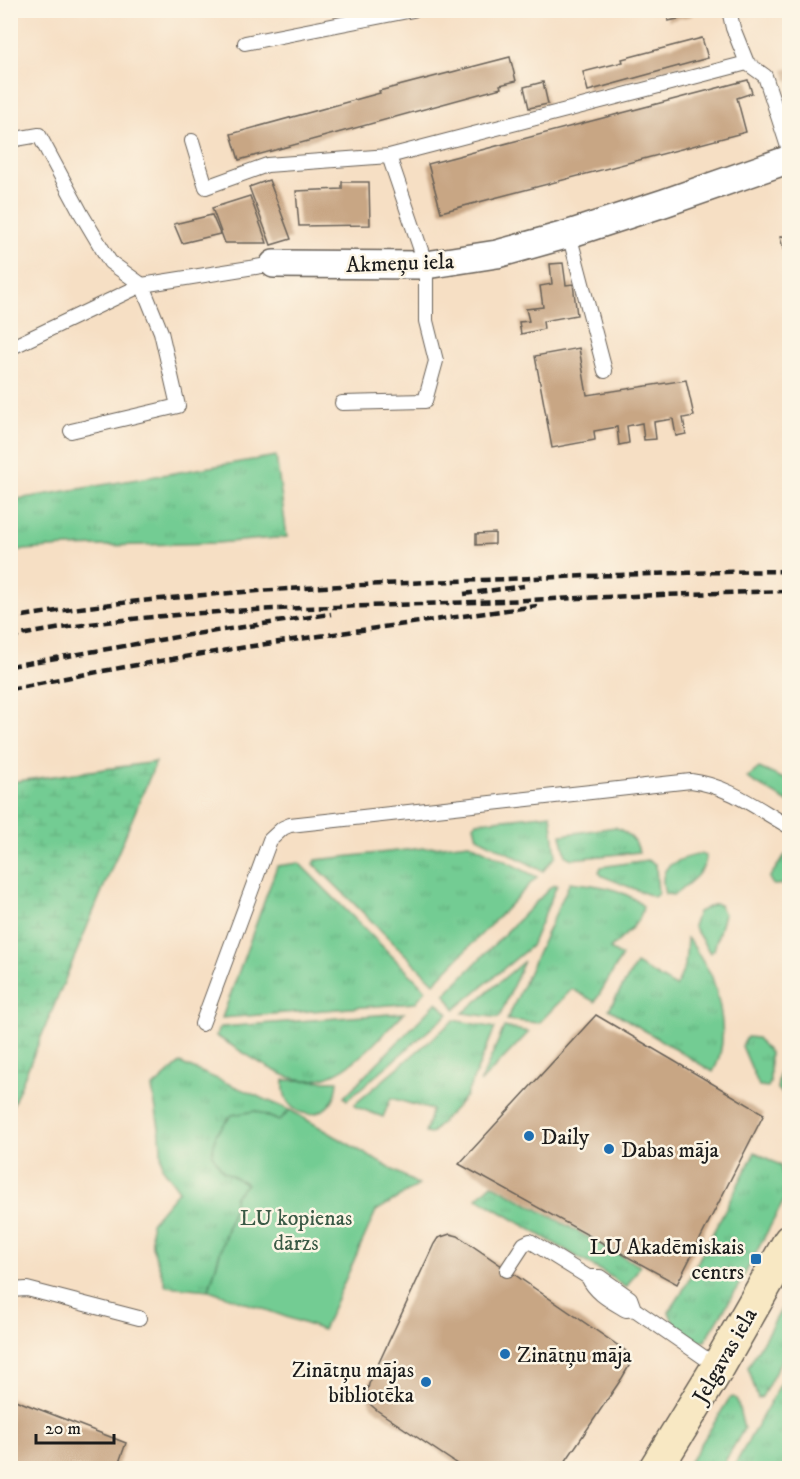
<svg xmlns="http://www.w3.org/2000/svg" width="800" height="1479" font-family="'IM FELL DW Pica',serif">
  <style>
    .grass { fill: url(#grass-tufts); stroke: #487458; stroke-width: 1.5 }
    .wetland { fill: url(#wetland-marsh); stroke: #487458; stroke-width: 1.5 }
    .garden { fill: #73cc93; stroke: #487458; stroke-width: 1.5 }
    .building { fill: #c8a684 }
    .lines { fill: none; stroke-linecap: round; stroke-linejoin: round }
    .lane-casing { stroke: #686057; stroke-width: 16 }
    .street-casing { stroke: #686057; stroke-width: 30 }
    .secondary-casing { stroke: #686057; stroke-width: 36 }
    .lane { stroke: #fff; stroke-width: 14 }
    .street { stroke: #fff; stroke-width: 27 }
    .secondary { stroke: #f8e8c3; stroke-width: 33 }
    .rail { stroke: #1c1c1c; stroke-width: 4.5; stroke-dasharray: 9 4.5; stroke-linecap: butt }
    .poi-dot { fill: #1f6fb2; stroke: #fcf5e5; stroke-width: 2 }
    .labels { text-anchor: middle; stroke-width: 5; stroke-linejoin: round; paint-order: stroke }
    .street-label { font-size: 22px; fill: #1c1c1c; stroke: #fcf5e5 }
    .poi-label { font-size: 22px; fill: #1c1c1c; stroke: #fcf5e5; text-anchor: start }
    .park-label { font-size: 22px; fill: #3a5a46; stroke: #fcf5e5 }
  </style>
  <defs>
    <pattern id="grass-tufts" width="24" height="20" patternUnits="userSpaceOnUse" patternTransform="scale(1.5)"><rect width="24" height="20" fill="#73cc93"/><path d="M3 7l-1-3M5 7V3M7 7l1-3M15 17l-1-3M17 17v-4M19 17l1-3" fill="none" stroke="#63af7e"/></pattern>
    <pattern id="wetland-marsh" width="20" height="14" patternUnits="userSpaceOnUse" patternTransform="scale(1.5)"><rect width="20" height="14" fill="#73cc93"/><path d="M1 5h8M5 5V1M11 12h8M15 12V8" fill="none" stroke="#63af7e"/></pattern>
  </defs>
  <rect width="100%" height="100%" fill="#fcf5e5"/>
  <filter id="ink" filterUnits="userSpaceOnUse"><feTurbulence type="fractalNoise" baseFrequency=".0167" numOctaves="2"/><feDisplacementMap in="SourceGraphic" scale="12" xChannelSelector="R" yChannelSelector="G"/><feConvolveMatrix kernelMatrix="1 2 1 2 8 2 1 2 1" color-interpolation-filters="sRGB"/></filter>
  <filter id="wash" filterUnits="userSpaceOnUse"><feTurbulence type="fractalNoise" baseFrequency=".008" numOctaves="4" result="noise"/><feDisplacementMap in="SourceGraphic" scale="24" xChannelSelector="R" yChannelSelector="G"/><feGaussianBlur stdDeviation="1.35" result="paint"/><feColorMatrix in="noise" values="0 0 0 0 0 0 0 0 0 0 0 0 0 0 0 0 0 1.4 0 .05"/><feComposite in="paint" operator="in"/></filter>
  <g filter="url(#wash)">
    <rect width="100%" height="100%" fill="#f6dfc4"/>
    <path class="grass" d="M 276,456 L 287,537 L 217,543 L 65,547 L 11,551 L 11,496 L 12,500 Z
      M 759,768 L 784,779 L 789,775 L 789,803 L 747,778 Z
      M 551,814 L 556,856 L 543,871 L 477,837 L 474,825 L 477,822 Z
      M 615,827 C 626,832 637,839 639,852 L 572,859 L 566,856 L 561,835 Z
      M 469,843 L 537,877 L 434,983 L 314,864 L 316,860 Z
      M 700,854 L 706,856 C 707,872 685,886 674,895 L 665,894 C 656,863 676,861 700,854 Z
      M 785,855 L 789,855 L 789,884 L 773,885 L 769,878 Z
      M 647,860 L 655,864 L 656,867 L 658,894 L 654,897 L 602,876 L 599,872 L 601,867 Z
      M 299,863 L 426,990 L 415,1003 L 222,1018 L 277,866 Z
      M 570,882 C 597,885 622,887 643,906 C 642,923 621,938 610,949 L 622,956 L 595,1002 L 572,989 L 539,1023 L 507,1020 Z
      M 557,885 L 531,946 L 455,1009 L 445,994 L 552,886 Z
      M 714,904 L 719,905 L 724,914 L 714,950 L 710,953 L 693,926 L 698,912 Z
      M 687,938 C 693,944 696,950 700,957 C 704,964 709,970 712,977 C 722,1007 729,1044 713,1072 L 609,1009 L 636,964 L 676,987 L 685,966 Z
      M 524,961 L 499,1018 L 463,1013 Z
      M 437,1002 L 448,1014 L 347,1100 L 344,1097 Z
      M 404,1013 C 373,1043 337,1093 289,1077 C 268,1070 237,1048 216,1036 L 218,1029 L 221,1027 Z
      M 454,1020 L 495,1028 L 466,1096 L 431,1134 L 425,1133 L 432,1110 L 391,1098 L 383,1117 L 356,1107 L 355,1104 Z
      M 504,1027 L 529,1032 L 480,1083 Z
      M 747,1037 L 757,1038 L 770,1053 L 770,1083 L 768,1087 L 759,1086 L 742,1046 Z
      M 785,1060 L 789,1063 L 790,1090 L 783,1094 L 777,1089 L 781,1063 Z
      M 180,1063 L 290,1110 L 279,1121 L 256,1111 L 223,1171 L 247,1184 L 234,1197 L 234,1205 L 209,1290 L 166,1286 L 152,1246 L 151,1223 L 179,1190 L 162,1167 L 160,1133 L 152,1088 Z
      M 755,1152 L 780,1165 L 788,1193 L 735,1292 L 705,1341 C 691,1343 673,1326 669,1312 L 681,1294 Z
      M 492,1184 L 640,1266 L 626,1288 L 608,1275 L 477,1198 Z
      M 789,1296 L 789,1346 L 762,1397 L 758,1399 L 748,1367 Z
      M 789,1369 L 789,1468 L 733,1468 Z
      M 733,1397 L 737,1400 L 744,1429 L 721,1468 L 686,1468 L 729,1399 Z"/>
    <path class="wetland" d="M 156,762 L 11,1109 L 11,782 Z"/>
    <path class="garden" d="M 284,1080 L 338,1081 C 336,1127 279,1123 284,1080 Z
      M 290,1110 L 419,1185 L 376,1211 L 323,1330 L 209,1290 L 234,1206 L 234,1197 L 247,1184 L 223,1171 L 212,1154 L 216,1134 L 232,1115 L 256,1111 L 279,1121 Z"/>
    <g id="blocks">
      <path class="building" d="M 666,10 L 691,10 L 692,16 L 668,21 Z
        M 702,38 L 708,58 L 588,91 L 583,72 L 623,62 L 622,59 Z
        M 510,57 L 516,81 L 500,85 L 501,88 L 239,160 L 231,134 L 380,93 L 379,91 Z
        M 790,68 L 790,80 L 787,81 L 783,70 Z
        M 748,80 L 752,93 L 737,98 L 746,132 L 441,212 L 428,164 Z
        M 543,82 L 548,104 L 529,108 L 524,87 Z
        M 269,180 L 291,239 L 271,245 L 249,187 Z
        M 342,182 L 369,182 L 370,225 L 299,226 L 296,191 L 342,189 Z
        M 790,195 L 790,214 L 789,214 L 784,197 Z
        M 250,196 L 267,243 L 225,243 L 212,208 Z
        M 212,215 L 220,234 L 182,243 L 174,224 Z
        M 790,234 L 790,262 L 787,263 L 780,237 Z
        M 563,263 L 566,285 L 573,284 L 577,315 L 543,321 L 544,329 L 521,334 L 519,322 L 529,321 L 526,309 L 543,307 L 540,286 L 552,284 L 550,264 Z
        M 579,348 L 587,395 L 686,380 L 694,416 L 683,418 L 686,434 L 676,436 L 673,419 L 654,422 L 656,439 L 644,440 L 642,423 L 627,426 L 629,443 L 619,445 L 617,427 L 594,431 L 595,440 L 552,448 L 535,356 Z
        M 495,533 L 495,544 L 476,545 L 476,534 Z
        M 596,1015 L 764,1114 L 677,1284 L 459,1164 Z
        M 450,1234 L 458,1236 L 626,1351 L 630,1358 L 629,1366 L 622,1378 L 561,1468 L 463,1468 L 378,1411 L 371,1405 L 368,1399 L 367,1393 L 369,1384 L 434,1244 L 438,1238 Z
        M 10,1398 L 126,1443 L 117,1468 L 10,1468 Z"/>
    </g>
  </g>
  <g filter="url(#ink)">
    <use href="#blocks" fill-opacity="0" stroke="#686057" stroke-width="1.5"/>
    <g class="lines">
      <defs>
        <path id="lane" d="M 729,10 L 733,28 L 747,63
          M 245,43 L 413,10
          M 10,140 L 39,135 L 82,215 L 110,262 L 142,285 L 161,332 L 178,406 L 71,431
          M 192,141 L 206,187 L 267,165 L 389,156
          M 569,234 L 605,371
          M 10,348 L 142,285 L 274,264
          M 342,403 L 425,401 L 436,361 L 426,321 L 426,265 L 389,156 L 747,63 L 765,76 L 790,153
          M 202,1024 L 270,840 L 283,828 L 290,825 L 691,781 C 727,785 758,809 790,827
          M 507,1270 L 524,1244 L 530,1241 L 588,1277 L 600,1277 L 630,1298 L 634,1309 L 718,1367
          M 588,1277 C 595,1293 611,1301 626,1310 L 634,1309
          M 10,1290 L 27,1289 L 139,1318"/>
        <path id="street" d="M 274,264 L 426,265 L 497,254 L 569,234 L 664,203 L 790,159"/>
        <path id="secondary" d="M 656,1468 L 718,1367 L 790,1241"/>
      </defs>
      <use href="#lane" class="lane-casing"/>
      <use href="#street" class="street-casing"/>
      <use href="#secondary" class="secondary-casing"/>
      <use href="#lane" class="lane"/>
      <use href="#street" class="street"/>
      <use href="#secondary" class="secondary"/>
      <path class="rail" d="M 464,594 L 524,586
        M 10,618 C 167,593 323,586 481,580 C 584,576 687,572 790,571
        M 10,637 C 118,616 227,610 336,607 C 487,602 638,595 790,591
        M 10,666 L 182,636 L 331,614
        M 10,689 C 185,653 360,630 537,606"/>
    </g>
  </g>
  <g class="poi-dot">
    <circle cx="529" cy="1136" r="6"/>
    <circle cx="609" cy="1149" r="6"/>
    <rect x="750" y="1253" width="12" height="12" rx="3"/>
    <circle cx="505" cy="1354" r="6"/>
    <circle cx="426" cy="1382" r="6"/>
  </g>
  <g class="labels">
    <g class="street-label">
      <text transform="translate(400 262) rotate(-2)" y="8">Akmeņu iela</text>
      <text transform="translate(724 1355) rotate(-60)" y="8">Jelgavas iela</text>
    </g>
    <g class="poi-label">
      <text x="541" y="1144">Daily</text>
      <text x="621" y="1157">Dabas māja</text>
      <text x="744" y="1254" text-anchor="end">LU Akadēmiskais<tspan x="744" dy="25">centrs</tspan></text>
      <text x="517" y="1362">Zinātņu māja</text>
      <text x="414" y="1377" text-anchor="end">Zinātņu mājas<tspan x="414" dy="25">bibliotēka</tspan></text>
    </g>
    <g class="park-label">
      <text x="296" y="1225">LU kopienas<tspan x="296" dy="25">dārzs</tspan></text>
    </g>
  </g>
  <rect width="800" height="1479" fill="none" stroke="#fcf5e5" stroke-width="36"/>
  <path d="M36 1434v9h78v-9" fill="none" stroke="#1c1c1c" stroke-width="3"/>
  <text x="45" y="1434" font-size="18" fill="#1c1c1c" stroke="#fcf5e5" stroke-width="4.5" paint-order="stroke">20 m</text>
</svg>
